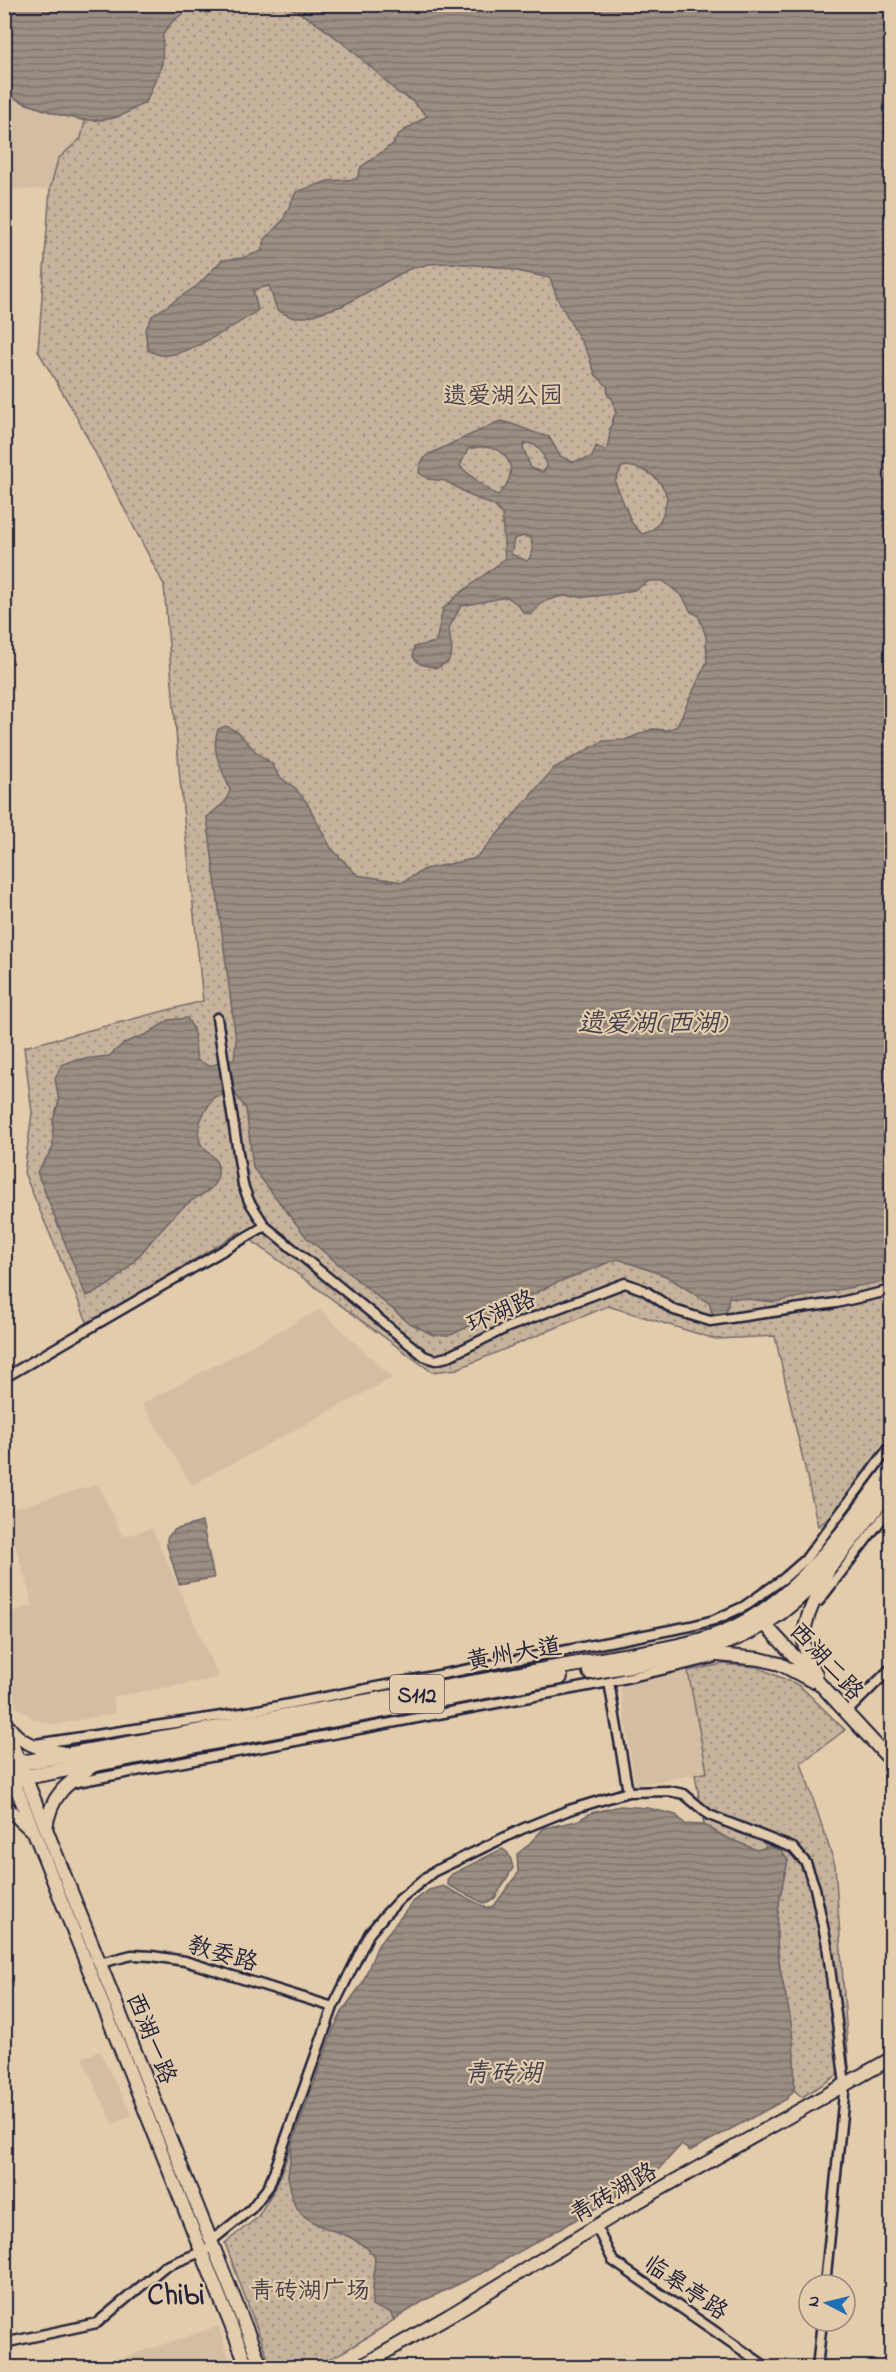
<svg xmlns="http://www.w3.org/2000/svg" width="896" height="2372" font-family="'Indie Flower','LXGW WenKai TC',sans-serif">
  <style>
    .built { fill: #d4bea3 }
    .park { fill: url(#park-dots); stroke: #746a6c; stroke-width: 1.5 }
    .water { fill: url(#water-rules); stroke: #6b6366; stroke-width: 1.5; fill-rule: evenodd }
    .lines { fill: none; stroke-linecap: round; stroke-linejoin: round }
    .street-casing { stroke: #22223b; stroke-width: 13 }
    .secondary-casing { stroke: #22223b; stroke-width: 16 }
    .primary-casing { stroke: #22223b; stroke-width: 18 }
    .street { stroke: #e3ccac; stroke-width: 8 }
    .secondary { stroke: #e3ccac; stroke-width: 12 }
    .primary { stroke: #e3ccac; stroke-width: 14 }
    .labels { text-anchor: middle; stroke-width: 4.5; stroke-linejoin: round; paint-order: stroke }
    .shield { fill: #e3ccac; stroke: #5c555d; stroke-width: 1.5 }
    .shield-label { font-size: 22px; font-weight: bold; fill: #22223b }
    .park-label { font-size: 24px; fill: #433f4e; stroke: #e3ccac }
    .street-label { font-size: 24px; fill: #22223b; stroke: #e3ccac }
    .water-label { font-size: 26px; font-style: italic; fill: #403d4d; stroke: #e3ccac }
    .district-label { font-size: 30px; font-weight: bold; fill: #22223b; stroke: #e3ccac }
  </style>
  <defs>
    <pattern id="park-dots" width="8" height="8" patternUnits="userSpaceOnUse" patternTransform="scale(1.5)"><rect width="8" height="8" fill="#c7b39c"/><path d="M2 2h.1M6 6h.1" fill="none" stroke="#a19180" stroke-width="1.8" stroke-linecap="round"/></pattern>
    <pattern id="water-rules" width="6" height="5" patternUnits="userSpaceOnUse" patternTransform="scale(1.5)"><rect width="6" height="5" fill="#9b8e82"/><path d="M0 2.5h6" fill="none" stroke="#7e746c"/></pattern>
  </defs>
  <rect width="100%" height="100%" fill="#e3ccac"/>
  <filter id="ink" filterUnits="userSpaceOnUse"><feTurbulence type="fractalNoise" baseFrequency=".0167" numOctaves="2"/><feDisplacementMap in="SourceGraphic" scale="12" xChannelSelector="R" yChannelSelector="G"/><feConvolveMatrix kernelMatrix="1 2 1 2 8 2 1 2 1" color-interpolation-filters="sRGB"/></filter>
  <g filter="url(#ink)">
    <path class="built" d="M 4,94 L 27,104 L 85,121 L 81,138 L 58,159 L 50,189 L 5,190 Z
      M 320,1309 L 392,1378 L 192,1485 L 142,1404 Z
      M 98,1484 L 123,1537 L 152,1528 L 219,1678 L 113,1697 L 115,1713 L 55,1725 L 34,1720 L 16,1706 L 5,1669 L 5,1614 L 33,1605 L 5,1511 Z
      M 688,1671 L 707,1773 L 635,1785 L 620,1685 Z
      M 100,2051 L 132,2116 L 113,2124 L 82,2058 Z
      M 218,2326 L 232,2367 L 95,2367 Z"/>
    <path class="park" d="M 5,5 L 891,5 L 892,1435 L 831,1518 L 818,1526 L 775,1336 L 715,1339 L 608,1306 L 457,1369 L 432,1372 L 240,1232 L 88,1324 L 24,1173 L 32,1113 L 24,1047 L 203,1001 L 180,780 L 164,585 L 74,412 L 38,351 L 50,189 L 58,159 L 81,138 L 85,121 L 27,104 L 5,94 Z
      M 723,1664 L 757,1667 L 800,1686 L 845,1730 L 801,1763 L 835,1865 L 849,2068 L 802,2097 L 794,2090 C 796,2038 780,1990 777,1938 C 775,1913 781,1885 788,1860 L 769,1846 L 757,1851 L 725,1837 L 704,1825 L 695,1775 L 707,1772 L 688,1671 Z
      M 292,2144 L 288,2177 L 318,2225 L 350,2237 L 366,2247 L 375,2257 L 372,2306 L 390,2312 L 394,2320 C 368,2336 331,2364 301,2367 C 293,2368 285,2367 277,2367 L 269,2361 L 225,2243 L 257,2218 L 276,2187 Z"/>
    <path class="water" d="M 5,4 L 194,4 L 194,5 L 172,22 L 163,34 L 162,64 L 146,102 C 137,107 127,114 117,117 C 80,128 38,108 5,94 Z
      M 282,5 L 891,5 L 891,1280 L 774,1302 L 729,1297 L 726,1314 L 714,1318 L 709,1303 L 666,1276 L 618,1259 L 556,1283 L 451,1335 L 433,1335 L 408,1322 L 307,1238 L 253,1168 L 246,1109 L 234,1092 L 214,1097 C 205,1111 193,1127 201,1144 C 206,1154 220,1155 218,1174 C 216,1190 201,1194 190,1202 C 153,1228 129,1284 86,1296 L 37,1172 L 53,1148 L 53,1120 L 59,1101 L 55,1079 L 61,1065 L 74,1060 L 109,1056 L 124,1043 L 147,1034 L 169,1020 L 187,1018 L 193,1028 L 197,1060 L 209,1066 L 234,1059 L 236,1041 L 207,817 L 226,801 L 230,790 C 222,767 210,753 218,729 L 226,726 L 238,732 L 257,753 L 271,763 L 280,777 L 295,788 L 307,803 L 331,848 L 357,875 L 403,882 L 425,869 L 473,859 L 482,852 L 554,768 L 603,741 L 625,740 L 652,729 L 669,730 L 677,726 L 707,661 L 706,636 L 698,615 L 691,612 L 682,596 L 663,581 L 649,581 L 634,590 L 614,594 L 585,597 L 562,596 L 542,602 L 532,614 L 524,613 L 517,604 L 507,597 L 461,606 L 449,628 L 452,652 L 448,662 L 437,668 L 420,664 L 413,657 L 414,647 L 436,642 L 443,609 L 459,594 L 505,559 L 502,515 L 495,506 L 471,496 L 446,481 L 428,479 L 419,473 L 420,464 L 427,455 L 500,421 C 518,424 532,433 549,437 L 560,456 L 573,462 L 592,457 L 596,446 L 606,451 C 611,438 608,425 616,413 L 612,398 L 608,396 L 607,386 L 595,374 L 588,354 L 557,298 L 550,278 L 498,267 L 451,263 L 429,264 L 409,269 L 342,306 L 306,317 L 291,317 L 277,310 L 269,286 L 253,290 L 258,310 C 240,323 182,359 161,355 C 157,355 152,352 148,350 L 145,331 L 152,316 L 198,285 L 222,260 L 242,258 L 262,251 L 265,239 L 283,220 L 296,192 L 328,181 L 357,179 L 361,167 L 393,144 L 399,134 L 427,116 C 417,107 411,97 398,93 C 371,66 316,16 282,5 ZM 525,443 C 539,443 544,454 547,467 L 543,472 L 531,468 L 523,447 ZM 478,447 C 511,445 521,474 498,495 C 492,494 466,472 460,466 L 468,449 ZM 627,466 C 645,468 662,478 667,497 C 665,512 659,531 642,534 L 632,523 L 615,482 L 622,467 ZM 524,536 L 531,538 C 533,545 533,556 527,561 L 511,554 L 514,539 Z
      M 202,1522 L 214,1578 L 179,1584 L 167,1546 L 167,1538 L 174,1530 Z
      M 620,1806 L 648,1808 L 676,1815 L 685,1824 L 704,1825 L 725,1837 L 757,1850 L 769,1846 L 781,1850 L 788,1861 C 782,1884 777,1909 777,1934 C 776,1961 785,1989 790,2016 C 794,2041 795,2066 794,2090 L 787,2099 L 690,2151 L 681,2145 L 657,2171 L 605,2203 L 480,2274 L 425,2300 L 394,2320 L 390,2312 L 372,2306 L 375,2257 L 366,2247 L 350,2237 L 318,2225 L 302,2215 L 294,2204 L 288,2177 L 292,2144 L 333,2030 L 343,2010 L 362,1984 L 378,1945 L 414,1901 L 429,1890 L 443,1886 L 487,1908 L 494,1906 L 518,1873 L 517,1854 L 527,1846 L 544,1828 L 577,1821 L 591,1813 Z
      M 502,1849 C 510,1852 511,1860 513,1868 L 495,1898 L 488,1903 L 483,1903 L 448,1885 L 447,1880 L 452,1874 Z"/>
    <g class="lines">
      <defs>
        <path id="street" d="M 217,1018 L 243,1185 L 249,1201 L 265,1226 L 424,1356 L 435,1360 L 447,1357 L 508,1327 L 625,1283 L 644,1290 L 674,1310 L 710,1321 L 836,1303 L 892,1290
          M 4,1378 L 265,1226
          M 819,1601 L 892,1506
          M 846,1713 L 892,1667
          M 35,1744 L 242,1713 L 691,1626 L 714,1620 L 743,1607 L 783,1579 L 805,1560 L 892,1444
          M 72,1783 L 609,1682 L 713,1658
          M 628,1792 L 669,1791 L 684,1794 L 709,1815 L 793,1848 L 806,1863 L 815,1888 L 827,1945 L 845,2084 L 825,2285
          M 100,1963 L 132,1955 L 152,1956 L 185,1961 L 333,2007
          M 596,2226 L 613,2261 L 768,2368
          M 210,2242 L 251,2209 L 269,2186 L 333,2007 L 369,1934 L 385,1915 L 400,1899 L 433,1872 L 522,1829 L 569,1810 L 628,1792 L 609,1682
          M 4,2343 L 97,2323 L 164,2267 L 206,2250
          M 817,2368 L 822,2321"/>
        <path id="secondary" d="M 758,1617 L 892,1762
          M 696,1653 L 760,1659 L 780,1664 L 812,1681
          M 816,1674 C 811,1664 805,1654 804,1642 C 802,1619 820,1591 829,1569
          M 4,1724 L 262,2368
          M 9,1727 C 23,1746 42,1749 65,1753
          M 4,1757 C 86,1960 168,2163 248,2368
          M 4,1805 L 30,1829
          M 46,1829 C 50,1795 67,1783 94,1765
          M 358,2368 L 450,2315 L 618,2213 L 892,2058"/>
        <path id="primary" d="M 590,1672 C 649,1661 714,1655 765,1623 C 818,1590 855,1535 892,1486
          M 4,1766 L 595,1661 C 636,1653 681,1649 720,1634 C 799,1603 843,1531 892,1467
          M 4,1781 L 560,1677"/>
      </defs>
      <use href="#street" class="street-casing"/>
      <use href="#secondary" class="secondary-casing"/>
      <use href="#primary" class="primary-casing"/>
      <use href="#street" class="street"/>
      <use href="#secondary" class="secondary"/>
      <use href="#primary" class="primary"/>
    </g>
  </g>
  <g class="labels">
    <rect class="shield" x="390" y="1675" width="54" height="38" rx="4.5"/>
    <g class="shield-label">
      <text x="417" y="1702">S112</text>
    </g>
    <g class="park-label">
      <text x="503" y="403">遗爱湖公园</text>
      <text x="310" y="2298">青砖湖广场</text>
    </g>
    <g class="street-label">
      <text transform="translate(501 1311) rotate(-24)" y="8">环湖路</text>
      <text transform="translate(514 1653) rotate(-10)" y="8">黄州大道</text>
      <text transform="translate(827 1661) rotate(47)" y="8">西湖二路</text>
      <text transform="translate(223 1953) rotate(16)" y="8">教委路</text>
      <text transform="translate(152 2038) rotate(68)" y="8">西湖一路</text>
      <text transform="translate(613 2192) rotate(-30)" y="8">青砖湖路</text>
      <text transform="translate(686 2287) rotate(34)" y="8">临皋亭路</text>
    </g>
    <g class="water-label">
      <text x="652" y="1031">遗爱湖(西湖)</text>
      <text x="503" y="2081">青砖湖</text>
    </g>
    <g class="district-label">
      <text x="176" y="2304">Chibi</text>
    </g>
  </g>
  <rect width="896" height="2372" fill="none" stroke="#e3ccac" stroke-width="24"/>
  <rect x="12" y="12" width="872" height="2348" fill="none" stroke="#22223b" stroke-width="2" filter="url(#ink)"/>
  <g transform="translate(827 2303) rotate(277)"><circle r="28" fill="#e3ccac" stroke="#96887f" stroke-width="1.5"/>
  <path d="M0-4.5L10 22L0 15L-10 22Z" fill="#1f6fb2"/>
  <text y="-9" font-size="16" font-weight="bold" text-anchor="middle" fill="#22223b">N</text>
  </g>
</svg>
